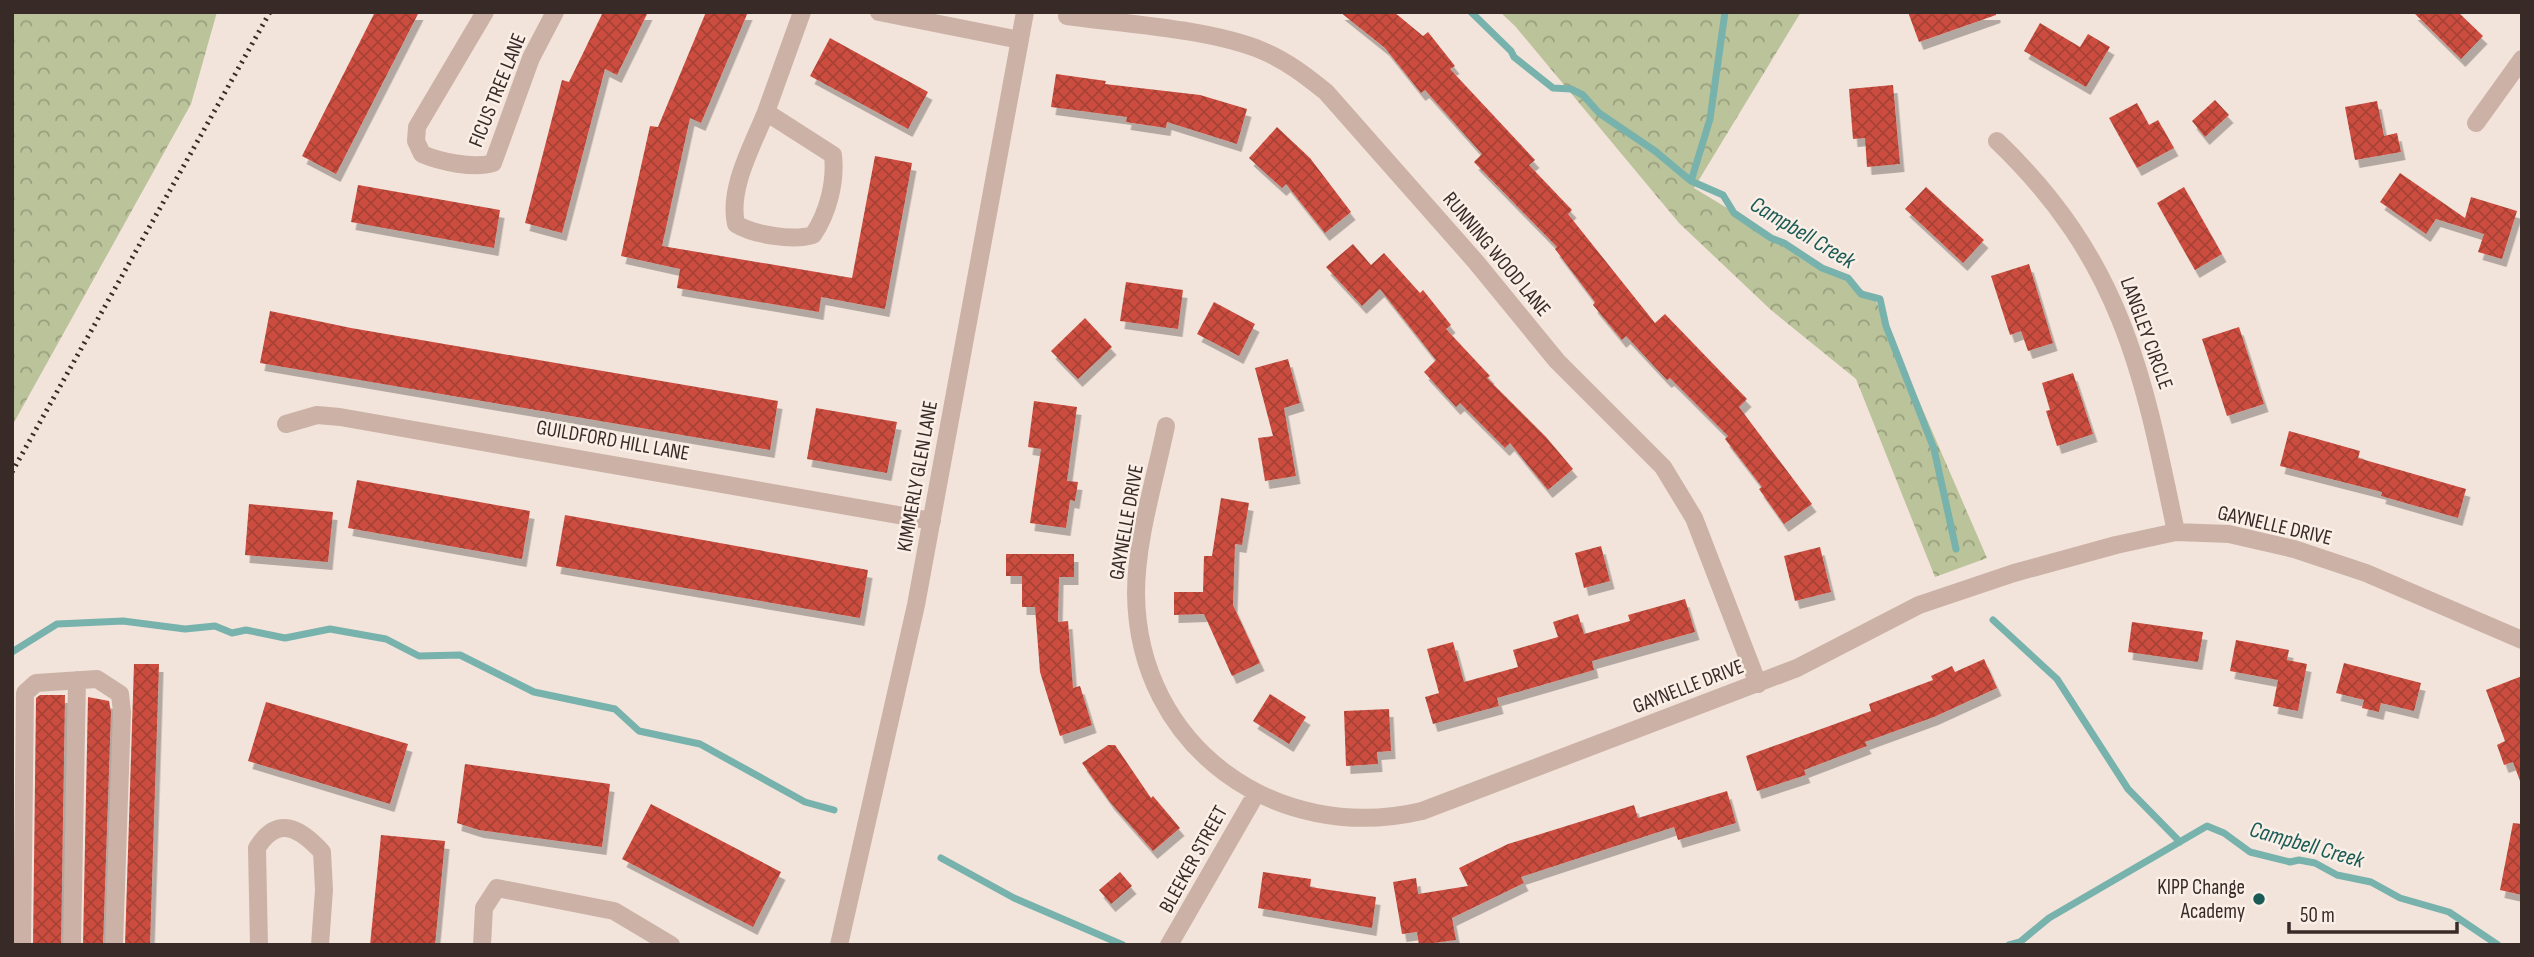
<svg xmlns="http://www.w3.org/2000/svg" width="2534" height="957" font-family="'Sofia Sans Condensed',sans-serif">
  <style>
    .forest { fill: url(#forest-crowns) }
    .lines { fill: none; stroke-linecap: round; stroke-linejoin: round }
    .stream { stroke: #78b2ac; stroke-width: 7 }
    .building { fill: url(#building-cross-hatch); filter: url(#shadow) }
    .minor { stroke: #ccb2a6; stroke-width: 18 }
    .rail { stroke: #382a27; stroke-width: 5; stroke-dasharray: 2 5; stroke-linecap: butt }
    .poi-dot { fill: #1b5b56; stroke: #faefe7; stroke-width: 2.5 }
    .labels { text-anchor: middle; stroke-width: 5; stroke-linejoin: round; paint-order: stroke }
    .street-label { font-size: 21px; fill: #382a27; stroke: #faefe7 }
    .poi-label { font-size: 21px; fill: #382a27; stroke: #faefe7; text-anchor: end }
    .water-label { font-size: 23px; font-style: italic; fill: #1b5b56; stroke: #faefe7 }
  </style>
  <defs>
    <pattern id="forest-crowns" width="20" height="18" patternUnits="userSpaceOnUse" patternTransform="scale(1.75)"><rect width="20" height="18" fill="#bbc39a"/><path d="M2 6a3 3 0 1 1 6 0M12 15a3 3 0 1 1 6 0" fill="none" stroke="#999f7e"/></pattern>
    <pattern id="building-cross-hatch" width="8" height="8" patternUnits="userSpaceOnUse" patternTransform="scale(1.75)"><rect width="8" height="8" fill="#cc4e40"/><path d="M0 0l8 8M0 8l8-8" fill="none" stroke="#a74136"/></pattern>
    <filter id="shadow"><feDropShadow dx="4.5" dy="8" stdDeviation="0" flood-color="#0004"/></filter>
  </defs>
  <rect width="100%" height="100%" fill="#f3e4db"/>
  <path class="forest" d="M 12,12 L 217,12 L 191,104 L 12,426 Z
    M 1500,12 L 1801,12 L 1694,188 L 1874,297 L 1987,558 L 1935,577 L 1856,379 L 1771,310 L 1679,223 L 1515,26 Z"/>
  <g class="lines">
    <path class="stream" d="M 1471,12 L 1511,51 L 1514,57 L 1553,88 L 1571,89 L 1583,95 L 1599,113 L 1655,151 L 1691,181 L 1723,195 L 1734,213 L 1771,238 L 1784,243 L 1822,268 L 1848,278 L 1861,294 L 1880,299 L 1886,326 L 1934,449 L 1956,549
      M 1691,181 L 1710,119 L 1725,12
      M 1993,620 L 2057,679 L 2128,789 L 2180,842
      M 12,652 L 57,624 L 123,621 L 185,629 L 215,626 L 232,633 L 246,630 L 285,638 L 330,629 L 386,639 L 419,656 L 460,655 L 534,692 L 615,709 L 639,731 L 700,744 L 805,802 L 834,810
      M 941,858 L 1014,898 L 1123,945
      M 2009,945 L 2020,942 L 2049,918 L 2207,826 L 2224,833 L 2250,852 L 2290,862 L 2299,860 L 2315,863 L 2337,875 L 2371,882 L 2400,898 L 2449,912 L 2498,945"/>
  </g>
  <path class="building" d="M 375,12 L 419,12 L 336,174 L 302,156 Z
    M 603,12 L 648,12 L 617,75 L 605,69 L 562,233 L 525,223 L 562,80 L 569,82 Z
    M 706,12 L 748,12 L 701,123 L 690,118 L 662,246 L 852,278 L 875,156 L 912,163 L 885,309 L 821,297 L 819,312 L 677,288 L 680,269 L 621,256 L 650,126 L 658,127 Z
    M 1340,12 L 1394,12 L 1423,36 L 1428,32 L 1455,66 L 1450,69 L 1535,160 L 1529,165 L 1572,210 L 1568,214 L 1655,323 L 1665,314 L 1747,399 L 1739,407 L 1812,504 L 1784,524 L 1759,489 L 1762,487 L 1725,439 L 1728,436 L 1670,378 L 1667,380 L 1626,336 L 1622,340 L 1593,305 L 1595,302 L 1555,249 L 1557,247 L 1474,162 L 1482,154 L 1425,90 L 1421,93 L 1385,48 Z
    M 1908,12 L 1996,12 L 1996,15 L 1919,42 Z
    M 2413,12 L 2458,12 L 2483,36 L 2461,59 Z
    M 2040,23 L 2080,47 L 2088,34 L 2110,47 L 2086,87 L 2024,51 Z
    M 830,38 L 928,92 L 908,129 L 810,76 Z
    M 1056,74 L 1106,81 L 1105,84 L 1200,95 L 1247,109 L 1237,144 L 1167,122 L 1166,128 L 1126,122 L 1127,117 L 1051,107 Z
    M 1893,85 L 1900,164 L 1867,167 L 1865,138 L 1853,139 L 1849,89 Z
    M 2215,100 L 2229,115 L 2205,137 L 2192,121 Z
    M 2377,101 L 2384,136 L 2397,133 L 2401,152 L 2355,160 L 2345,107 Z
    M 2137,103 L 2149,125 L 2158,120 L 2174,148 L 2137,168 L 2109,118 Z
    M 1277,127 L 1310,158 L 1351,212 L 1325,233 L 1286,184 L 1282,188 L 1249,158 Z
    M 2400,173 L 2465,218 L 2471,197 L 2517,211 L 2502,259 L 2478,252 L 2484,234 L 2436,219 L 2426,234 L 2380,202 Z
    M 358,185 L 500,210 L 494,248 L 351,222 Z
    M 1926,187 L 1984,240 L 1963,263 L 1905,209 Z
    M 2184,187 L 2222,254 L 2195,270 L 2157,203 Z
    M 1353,244 L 1371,265 L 1384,253 L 1420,293 L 1423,290 L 1451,325 L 1446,329 L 1490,376 L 1487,378 L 1546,437 L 1573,469 L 1548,490 L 1510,443 L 1505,448 L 1460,403 L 1456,407 L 1424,372 L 1436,360 L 1380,289 L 1362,306 L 1326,267 Z
    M 2029,264 L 2053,343 L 2028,351 L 2021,331 L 2010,335 L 1991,276 Z
    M 1126,282 L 1183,290 L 1178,329 L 1120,321 Z
    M 1214,302 L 1255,324 L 1239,356 L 1197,334 Z
    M 270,311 L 351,328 L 778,401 L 770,450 L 260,363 Z
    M 1085,318 L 1112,347 L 1078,379 L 1051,351 Z
    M 2239,327 L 2264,404 L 2227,416 L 2202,339 Z
    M 1288,359 L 1300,403 L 1284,408 L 1296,476 L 1265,481 L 1258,438 L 1273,436 L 1255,368 Z
    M 2073,373 L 2093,434 L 2057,446 L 2046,411 L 2050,410 L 2042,383 Z
    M 1034,401 L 1077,407 L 1067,481 L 1078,482 L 1075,501 L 1070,500 L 1066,528 L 1030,523 L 1041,449 L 1028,447 Z
    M 816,408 L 897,422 L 887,473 L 807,459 Z
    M 2289,431 L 2360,451 L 2358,458 L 2466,489 L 2458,518 L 2381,496 L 2382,492 L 2280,466 Z
    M 357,480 L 530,511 L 522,559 L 348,528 Z
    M 1221,498 L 1249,503 L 1242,545 L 1235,544 L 1233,605 L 1260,663 L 1232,676 L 1204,614 L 1174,615 L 1174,592 L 1203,592 L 1204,556 L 1212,556 Z
    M 249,504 L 333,512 L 328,562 L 245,555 Z
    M 565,515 L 868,570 L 860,618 L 556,566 Z
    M 1601,546 L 1610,581 L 1584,588 L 1575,553 Z
    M 1820,547 L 1831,592 L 1795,601 L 1784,556 Z
    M 1006,554 L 1074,554 L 1074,577 L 1059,577 L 1058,622 L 1068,621 L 1073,688 L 1080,686 L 1092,725 L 1060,736 L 1040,672 L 1035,607 L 1022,607 L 1022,576 L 1006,576 Z
    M 1685,599 L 1695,632 L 1592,661 L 1594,670 L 1497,698 L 1499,706 L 1433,724 L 1425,697 L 1439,693 L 1427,649 L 1453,642 L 1464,682 L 1518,667 L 1513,650 L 1558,637 L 1553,622 L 1578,614 L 1584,634 L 1630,621 L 1628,615 Z
    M 2132,622 L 2203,632 L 2198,662 L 2128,652 Z
    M 2236,640 L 2289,650 L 2287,660 L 2307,664 L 2298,711 L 2273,706 L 2278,680 L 2230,671 Z
    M 1984,659 L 1997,688 L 1934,717 L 1865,742 L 1867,746 L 1804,770 L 1806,775 L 1757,791 L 1746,756 L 1871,711 L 1869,704 L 1933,680 L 1931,676 L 1952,666 L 1955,672 Z
    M 2344,663 L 2421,683 L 2414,711 L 2381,703 L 2379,712 L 2362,708 L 2364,700 L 2336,693 Z
    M 134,664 L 159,664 L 150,945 L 125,945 Z
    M 2522,676 L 2522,781 L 2520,781 L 2513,762 L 2504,765 L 2497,745 L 2505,741 L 2486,690 Z
    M 1270,694 L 1306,717 L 1289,744 L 1253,721 Z
    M 40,695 L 65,695 L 61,945 L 33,945 L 36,698 Z
    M 88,697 L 109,701 L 111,712 L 103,945 L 83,945 Z
    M 266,702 L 408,744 L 390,804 L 248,761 Z
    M 1389,709 L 1391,751 L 1377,752 L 1378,764 L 1346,766 L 1344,711 Z
    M 1108,745 L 1115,745 L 1151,798 L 1153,796 L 1180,828 L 1153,851 L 1110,802 L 1082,763 Z
    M 465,764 L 610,784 L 602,847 L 479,830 L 457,823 Z
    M 1727,791 L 1736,823 L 1678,840 L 1674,827 L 1521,877 L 1524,883 L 1452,918 L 1456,940 L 1419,945 L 1417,932 L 1402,934 L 1393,882 L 1416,878 L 1418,894 L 1468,886 L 1459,868 L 1508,844 L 1634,805 L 1638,818 Z
    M 651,804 L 781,872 L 753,927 L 622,859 Z
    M 2513,823 L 2522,824 L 2522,895 L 2500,890 Z
    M 381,835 L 445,841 L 435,945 L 370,945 Z
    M 1120,872 L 1132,886 L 1111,904 L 1099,890 Z
    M 1263,872 L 1311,879 L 1310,887 L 1376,897 L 1372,928 L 1258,908 Z"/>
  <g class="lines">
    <path class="minor" d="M 485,12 L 417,127 L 416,141 L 422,154 C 441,162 474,169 493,163 L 531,58 L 555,12
      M 879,12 L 1020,40
      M 1067,16 C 1125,24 1211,29 1263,51 C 1287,61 1306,76 1326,92 L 1476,262 L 1557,361 L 1663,467 L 1694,518 L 1758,684
      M 766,112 L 833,155 C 836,182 828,213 813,235 C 793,241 754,235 736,224 C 728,188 753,145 766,112 Z
      M 766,112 L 802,12
      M 2476,123 L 2522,59
      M 1997,141 C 2121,260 2143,371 2176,532
      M 286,424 L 317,415 L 340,417 L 932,521
      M 1166,426 C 1155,480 1136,539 1136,594 C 1138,748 1277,845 1422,811 L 1797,668 L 1919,605 L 2014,573 L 2116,545 L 2176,532 L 2229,534 L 2294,549 L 2366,573 L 2522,640
      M 22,945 L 25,693 L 36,683 L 97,679 L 120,694 L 122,712 L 114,945
      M 72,945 L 77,680
      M 259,945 L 257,848 C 278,814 301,829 322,852 L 324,890 L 320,945
      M 482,945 L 484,908 L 497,888 L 614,911 L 671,945
      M 839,945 L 916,605 L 1025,12
      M 1169,945 L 1256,794"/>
    <path class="rail" d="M 12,472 L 270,12"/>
  </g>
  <circle class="poi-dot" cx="2259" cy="899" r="7"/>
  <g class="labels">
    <g class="street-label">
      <text transform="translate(497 90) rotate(-68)" y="7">FICUS TREE LANE</text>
      <text transform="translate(1497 254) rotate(50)" y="7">RUNNING WOOD LANE</text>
      <text transform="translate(2147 333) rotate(70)" y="7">LANGLEY CIRCLE</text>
      <text transform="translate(613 440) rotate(10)" y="7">GUILDFORD HILL LANE</text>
      <text transform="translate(917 476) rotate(-80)" y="7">KIMMERLY GLEN LANE</text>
      <text transform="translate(1126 522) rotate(-80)" y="7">GAYNELLE DRIVE</text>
      <text transform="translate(2275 525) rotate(13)" y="7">GAYNELLE DRIVE</text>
      <text transform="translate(1688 686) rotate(-21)" y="7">GAYNELLE DRIVE</text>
      <text transform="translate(1193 859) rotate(-61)" y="7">BLEEKER STREET</text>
    </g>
    <g class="poi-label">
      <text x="2245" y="894">KIPP Change<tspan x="2245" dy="24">Academy</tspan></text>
    </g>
    <g class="water-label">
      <text transform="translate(1803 232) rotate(31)" y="8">Campbell Creek</text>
      <text transform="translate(2307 844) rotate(16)" y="8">Campbell Creek</text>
    </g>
  </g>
  <rect width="2534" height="957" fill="none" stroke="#382a27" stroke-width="28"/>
  <path d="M2289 922v10h168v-10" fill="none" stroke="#382a27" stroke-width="3.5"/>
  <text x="2300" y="922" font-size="21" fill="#382a27" stroke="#faefe7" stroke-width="5" paint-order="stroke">50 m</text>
</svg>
